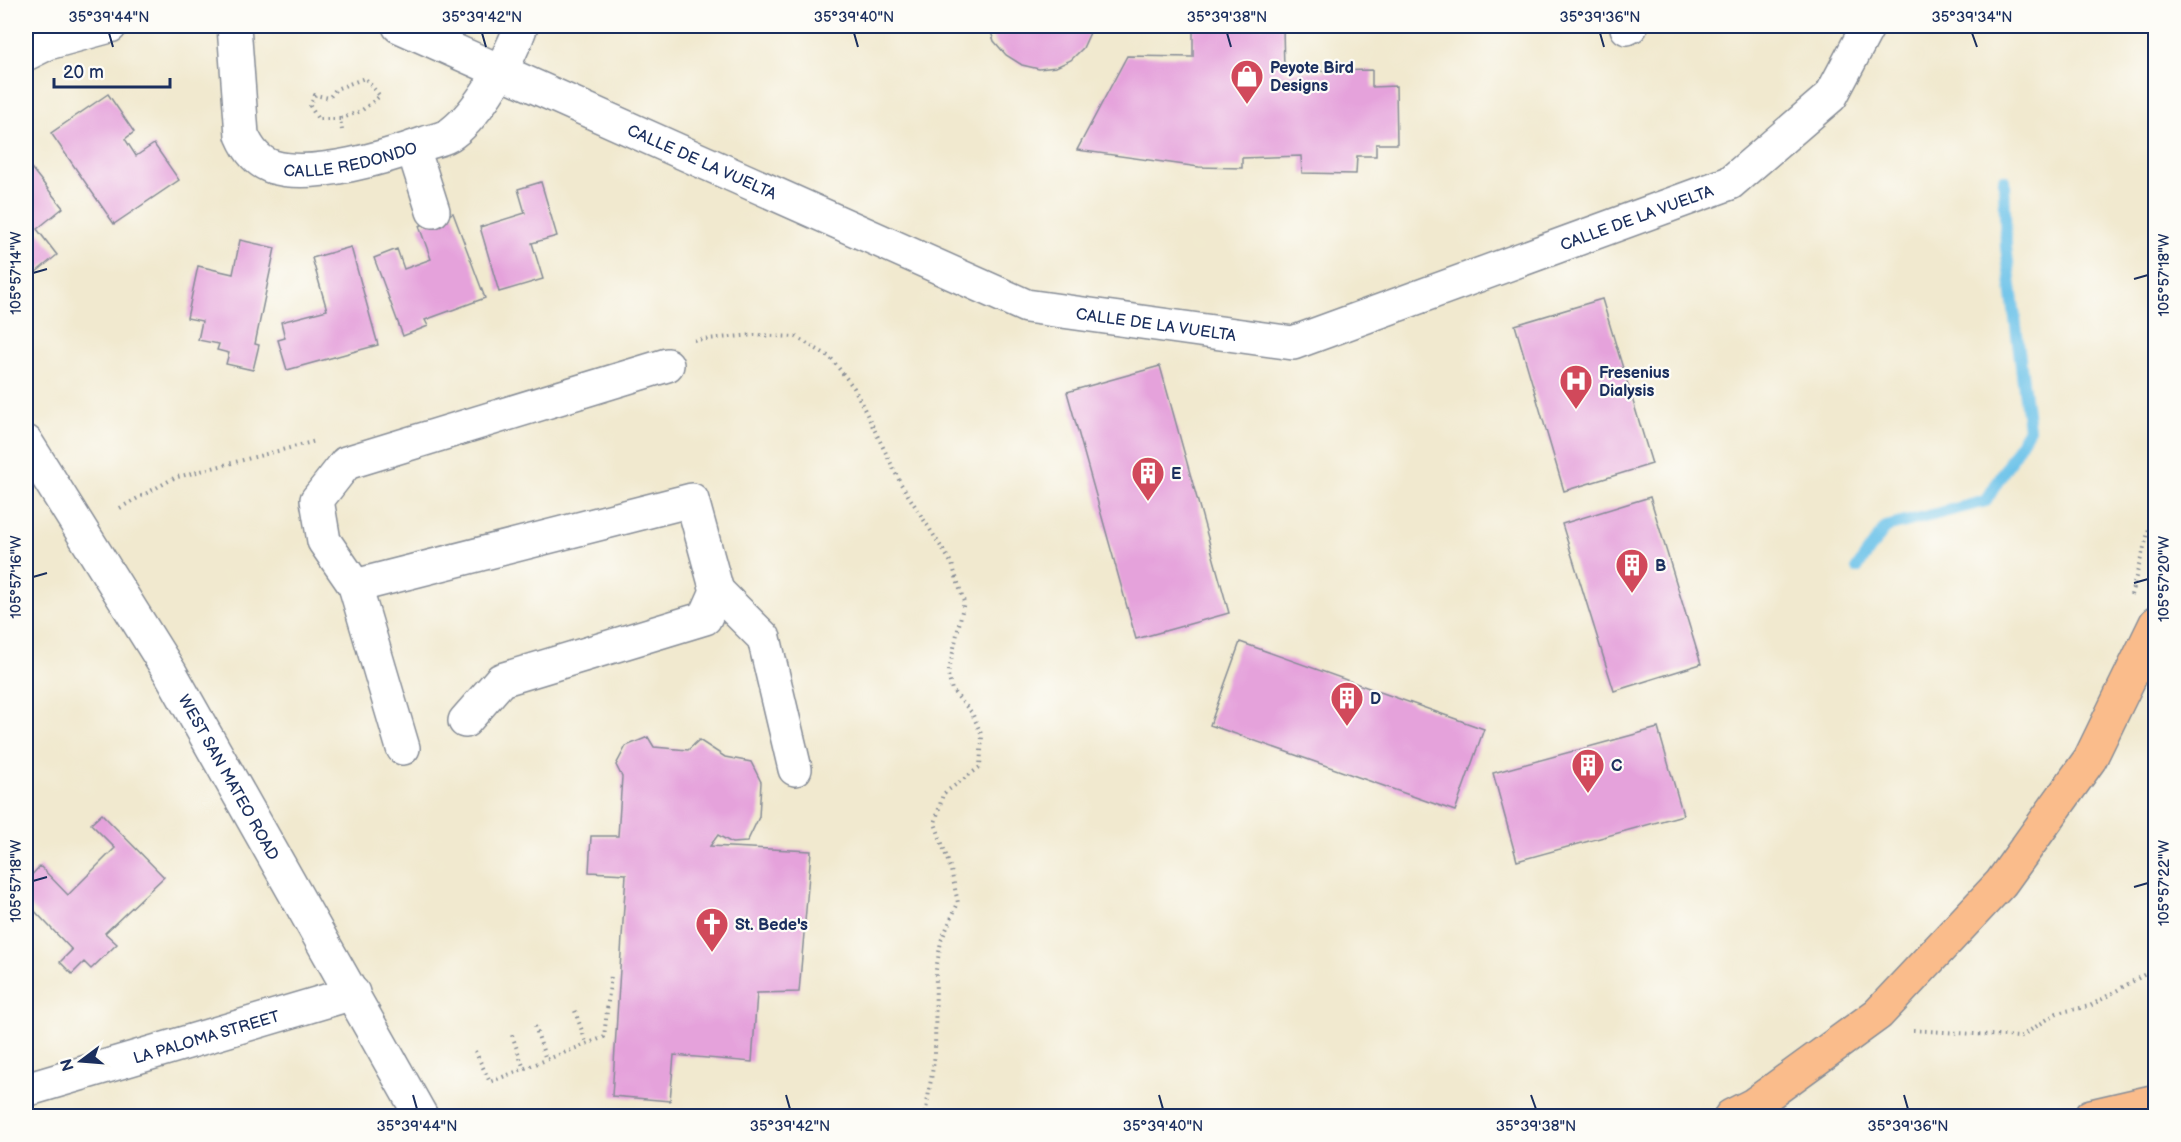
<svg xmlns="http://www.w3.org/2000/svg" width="2181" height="1142" font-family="'Balsamiq Sans',sans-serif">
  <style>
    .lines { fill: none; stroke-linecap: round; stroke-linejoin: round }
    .stream { stroke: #6cc2e9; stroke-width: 12 }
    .building { fill: #e5a2db }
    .minor-casing { stroke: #868c96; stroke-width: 36 }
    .highway-casing { stroke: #868c96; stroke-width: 36 }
    .path { stroke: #868c96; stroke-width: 4; stroke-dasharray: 1.5 4.5; stroke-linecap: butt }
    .minor { stroke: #fff; stroke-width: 33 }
    .highway { stroke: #fabc8b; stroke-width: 33 }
    .ticks { fill: none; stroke: #1b2f5e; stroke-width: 2 }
    .labels { text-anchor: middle; stroke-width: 4.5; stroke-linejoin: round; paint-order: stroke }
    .poi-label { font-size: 16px; font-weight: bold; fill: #1b2f5e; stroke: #fdfcf7; text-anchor: start }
    .street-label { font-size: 16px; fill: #1b2f5e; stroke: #fdfcf7 }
    .neatline { fill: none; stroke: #1b2f5e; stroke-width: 2 }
    .ticks-label { font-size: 15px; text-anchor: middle; fill: #1b2f5e }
  </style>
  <rect width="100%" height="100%" fill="#fdfcf7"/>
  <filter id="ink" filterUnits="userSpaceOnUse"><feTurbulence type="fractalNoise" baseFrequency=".0167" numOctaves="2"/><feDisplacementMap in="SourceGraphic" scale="12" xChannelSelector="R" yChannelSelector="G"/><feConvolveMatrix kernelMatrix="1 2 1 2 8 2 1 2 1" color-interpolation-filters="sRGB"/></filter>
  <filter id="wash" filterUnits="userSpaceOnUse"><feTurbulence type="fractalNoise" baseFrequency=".008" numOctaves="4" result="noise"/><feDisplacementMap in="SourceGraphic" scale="24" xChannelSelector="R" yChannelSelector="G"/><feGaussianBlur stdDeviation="1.35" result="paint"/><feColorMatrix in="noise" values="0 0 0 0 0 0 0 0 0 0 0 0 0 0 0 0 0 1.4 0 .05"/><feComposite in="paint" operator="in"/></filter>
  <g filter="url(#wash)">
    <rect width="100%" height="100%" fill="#f1e9cf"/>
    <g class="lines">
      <path class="stream" d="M 1857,568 L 1886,527 L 1986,501 L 2029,429 L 2006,247 L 2004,180"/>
    </g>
    <g id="blocks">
      <path class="building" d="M 989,26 L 1093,26 L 1083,48 L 1071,60 L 1056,67 L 1039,69 L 1022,65 L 1006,55 L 994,41 Z
        M 1193,26 L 1283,26 L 1284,72 L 1372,70 L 1372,87 L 1396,86 L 1397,144 L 1376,144 L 1376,156 L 1357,156 L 1356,174 L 1302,173 L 1301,156 L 1242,158 L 1242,168 L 1199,167 L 1077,150 L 1127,56 L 1193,57 Z
        M 108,94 L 134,132 L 125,139 L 136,156 L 154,144 L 179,180 L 114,224 L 51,133 Z
        M 28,164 L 63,208 L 37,229 L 57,255 L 30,277 L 26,272 L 26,166 Z
        M 541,182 L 557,236 L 532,243 L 543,279 L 499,292 L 480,227 L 525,213 L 518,189 Z
        M 453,213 L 485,298 L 425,320 L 428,326 L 403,336 L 374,258 L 397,249 L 404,269 L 431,259 L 419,226 Z
        M 240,240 L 275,248 L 255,344 L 259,345 L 253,370 L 226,364 L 229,353 L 217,350 L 219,344 L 198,340 L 202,321 L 187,318 L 198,266 L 233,274 Z
        M 351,247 L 378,345 L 287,370 L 278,340 L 285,338 L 281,322 L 327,310 L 312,258 Z
        M 1602,299 L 1652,464 L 1564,491 L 1515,325 Z
        M 1160,366 L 1229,613 L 1136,639 L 1067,392 Z
        M 1650,497 L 1701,664 L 1614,691 L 1562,524 Z
        M 1240,642 L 1484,729 L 1455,811 L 1210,725 Z
        M 1658,728 L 1683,815 L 1517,861 L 1493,773 Z
        M 648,737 L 654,747 L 688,750 L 699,740 L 725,757 L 751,762 L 761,782 L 759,817 L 747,842 L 732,843 L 718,835 L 710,846 L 811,851 L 799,992 L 757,993 L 752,1062 L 674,1055 L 670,1101 L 612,1096 L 626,874 L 589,872 L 591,836 L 618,836 L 622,777 L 616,765 L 626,746 Z
        M 102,814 L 164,877 L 105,933 L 117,944 L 91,969 L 84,962 L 72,974 L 60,962 L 72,950 L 26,902 L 26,881 L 40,866 L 68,895 L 115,848 L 91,824 Z"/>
    </g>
  </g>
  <g filter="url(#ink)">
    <use href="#blocks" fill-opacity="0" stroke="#868c96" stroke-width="1.5"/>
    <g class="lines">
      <defs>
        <g id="minor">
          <path id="s1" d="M 234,26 L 242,135 C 248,149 257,162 273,167 C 314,179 387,157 426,143 C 434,140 445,139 452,133 C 479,113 510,58 521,26"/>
          <path id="s2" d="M 399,26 L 1026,306 L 1293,343 L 1730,183 L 1831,96 L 1868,26"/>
          <path d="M 1627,28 L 1631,26"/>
          <path d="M 26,54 L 48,43 L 110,26"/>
          <path d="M 413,148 L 433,211"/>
          <path id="s3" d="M 26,442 L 171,674 L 421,1116"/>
          <path d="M 355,586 L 324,541 L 317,500 L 346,463 L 667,365"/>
          <path d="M 717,591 L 764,638 L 795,769"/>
          <path d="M 403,748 L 355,586 L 692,500 L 717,591 L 705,618 L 501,680 L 465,721"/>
          <path id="s4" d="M 26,1090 L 353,993"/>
        </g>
        <path id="highway" d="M 1731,1116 L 1753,1105 L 1878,1014 L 2001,883 L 2090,759 L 2156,623
          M 2091,1116 L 2156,1101"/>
      </defs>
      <use href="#minor" class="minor-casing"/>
      <use href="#highway" class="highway-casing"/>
      <path class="path" d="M 340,119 L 318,119 L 310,106 L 315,95 L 329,98 L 336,89 L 365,78 L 380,96 L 361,111 L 340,119 L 342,130
        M 694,340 L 755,335 L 796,337 L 830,357 L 854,388 L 901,484 L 952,564 L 964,602 L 948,675 L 952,690 L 972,713 L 982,736 L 980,767 L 943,794 L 935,823 L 951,870 L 958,903 L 941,941 L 936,970 L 935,1055 L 925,1116
        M 120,508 L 174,478 L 316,441
        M 2131,595 L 2156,503
        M 575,1011 L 587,1045
        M 535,1026 L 546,1060
        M 1913,1030 L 2020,1037 L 2057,1013 L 2090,1006 L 2156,968
        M 512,1035 L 524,1069
        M 475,1051 L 490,1082 L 604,1037 L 611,975"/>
      <use href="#minor" class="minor"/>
      <use href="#highway" class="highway"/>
    </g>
  </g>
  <path class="ticks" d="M 109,33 L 113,47M 482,33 L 486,47M 854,33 L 858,47M 1227,33 L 1231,47M 1600,33 L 1604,47M 1972,33 L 1977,47M 33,273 L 47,269M 2134,279 L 2148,275M 33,577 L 47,573M 2134,583 L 2148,579M 33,881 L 47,877M 2134,887 L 2148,883M 413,1095 L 417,1109M 786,1095 L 790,1109M 1159,1095 L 1163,1109M 1531,1095 L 1536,1109M 1904,1095 L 1908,1109"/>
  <defs>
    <symbol id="shop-pin" viewBox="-11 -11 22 30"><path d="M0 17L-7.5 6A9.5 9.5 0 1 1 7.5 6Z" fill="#d1495b" stroke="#fdfcf7"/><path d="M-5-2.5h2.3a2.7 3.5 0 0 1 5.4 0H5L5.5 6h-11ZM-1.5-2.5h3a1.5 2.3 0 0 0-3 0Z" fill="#fff"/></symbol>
    <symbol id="hospital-pin" viewBox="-11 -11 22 30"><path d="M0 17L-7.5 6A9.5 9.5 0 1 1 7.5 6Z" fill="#d1495b" stroke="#fdfcf7"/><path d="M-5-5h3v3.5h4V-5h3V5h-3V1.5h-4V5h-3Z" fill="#fff"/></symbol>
    <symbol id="building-pin" viewBox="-11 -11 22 30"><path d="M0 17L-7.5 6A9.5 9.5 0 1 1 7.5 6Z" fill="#d1495b" stroke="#fdfcf7"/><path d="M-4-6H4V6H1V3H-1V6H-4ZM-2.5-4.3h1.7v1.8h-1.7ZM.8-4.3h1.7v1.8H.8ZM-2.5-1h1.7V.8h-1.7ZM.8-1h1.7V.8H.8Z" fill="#fff"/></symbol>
    <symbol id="church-pin" viewBox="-11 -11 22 30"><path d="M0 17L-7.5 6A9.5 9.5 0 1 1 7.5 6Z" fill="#d1495b" stroke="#fdfcf7"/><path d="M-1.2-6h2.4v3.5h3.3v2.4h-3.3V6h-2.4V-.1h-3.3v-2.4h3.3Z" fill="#fff"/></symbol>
  </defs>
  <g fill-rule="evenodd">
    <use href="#shop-pin" x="1228" y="57" width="38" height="52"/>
    <use href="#hospital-pin" x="1557" y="362" width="38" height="52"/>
    <use href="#building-pin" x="1129" y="454" width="38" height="52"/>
    <use href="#building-pin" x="1613" y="546" width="38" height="52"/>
    <use href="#building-pin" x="1328" y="679" width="38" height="52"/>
    <use href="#building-pin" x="1569" y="746" width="38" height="52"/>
    <use href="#church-pin" x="693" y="905" width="38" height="52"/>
  </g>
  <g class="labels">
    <g class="poi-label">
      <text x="1270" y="73">Peyote Bird<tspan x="1270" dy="18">Designs</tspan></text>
      <text x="1599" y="378">Fresenius<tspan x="1599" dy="18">Dialysis</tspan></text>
      <text x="1171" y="479">E</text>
      <text x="1655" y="571">B</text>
      <text x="1370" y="704">D</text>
      <text x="1611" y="771">C</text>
      <text x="735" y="930">St. Bede's</text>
    </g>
    <g class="street-label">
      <text dy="6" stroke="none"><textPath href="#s1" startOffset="234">CALLE REDONDO</textPath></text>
      <text dy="6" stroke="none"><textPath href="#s2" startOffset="332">CALLE DE LA VUELTA</textPath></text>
      <text dy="6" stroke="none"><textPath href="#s2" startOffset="1322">CALLE DE LA VUELTA</textPath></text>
      <text dy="6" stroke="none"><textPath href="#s2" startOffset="818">CALLE DE LA VUELTA</textPath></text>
      <text dy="6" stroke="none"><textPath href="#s3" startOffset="392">WEST SAN MATEO ROAD</textPath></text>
      <text dy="6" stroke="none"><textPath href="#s4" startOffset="188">LA PALOMA STREET</textPath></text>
    </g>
  </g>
  <rect width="2181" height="1142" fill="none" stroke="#fdfcf7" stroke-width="66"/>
  <g transform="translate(81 1061) rotate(254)" stroke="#fdfcf7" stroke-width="4.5" paint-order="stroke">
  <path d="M0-4.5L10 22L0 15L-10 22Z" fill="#1b2f5e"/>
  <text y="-9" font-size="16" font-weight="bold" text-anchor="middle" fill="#1b2f5e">N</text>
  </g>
  <path d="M54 78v9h116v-9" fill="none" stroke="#1b2f5e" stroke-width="3"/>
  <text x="63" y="78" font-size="18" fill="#1b2f5e" stroke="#fdfcf7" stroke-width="4.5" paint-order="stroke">20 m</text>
  <rect x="33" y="33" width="2115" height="1076" class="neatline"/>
  <g class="ticks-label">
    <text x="109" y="22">35°39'44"N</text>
    <text x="482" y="22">35°39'42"N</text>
    <text x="854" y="22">35°39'40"N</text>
    <text x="1227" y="22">35°39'38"N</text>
    <text x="1600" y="22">35°39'36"N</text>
    <text x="1972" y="22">35°39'34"N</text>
    <text transform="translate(16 273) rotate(-90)" y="5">105°57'14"W</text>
    <text transform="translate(2164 275) rotate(-90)" y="5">105°57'18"W</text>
    <text transform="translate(16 577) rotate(-90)" y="5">105°57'16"W</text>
    <text transform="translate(2164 579) rotate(-90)" y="5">105°57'20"W</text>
    <text transform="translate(16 881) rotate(-90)" y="5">105°57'18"W</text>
    <text transform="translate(2164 883) rotate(-90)" y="5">105°57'22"W</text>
    <text x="417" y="1131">35°39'44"N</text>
    <text x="790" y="1131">35°39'42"N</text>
    <text x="1163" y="1131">35°39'40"N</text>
    <text x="1536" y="1131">35°39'38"N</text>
    <text x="1908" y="1131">35°39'36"N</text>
  </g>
</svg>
